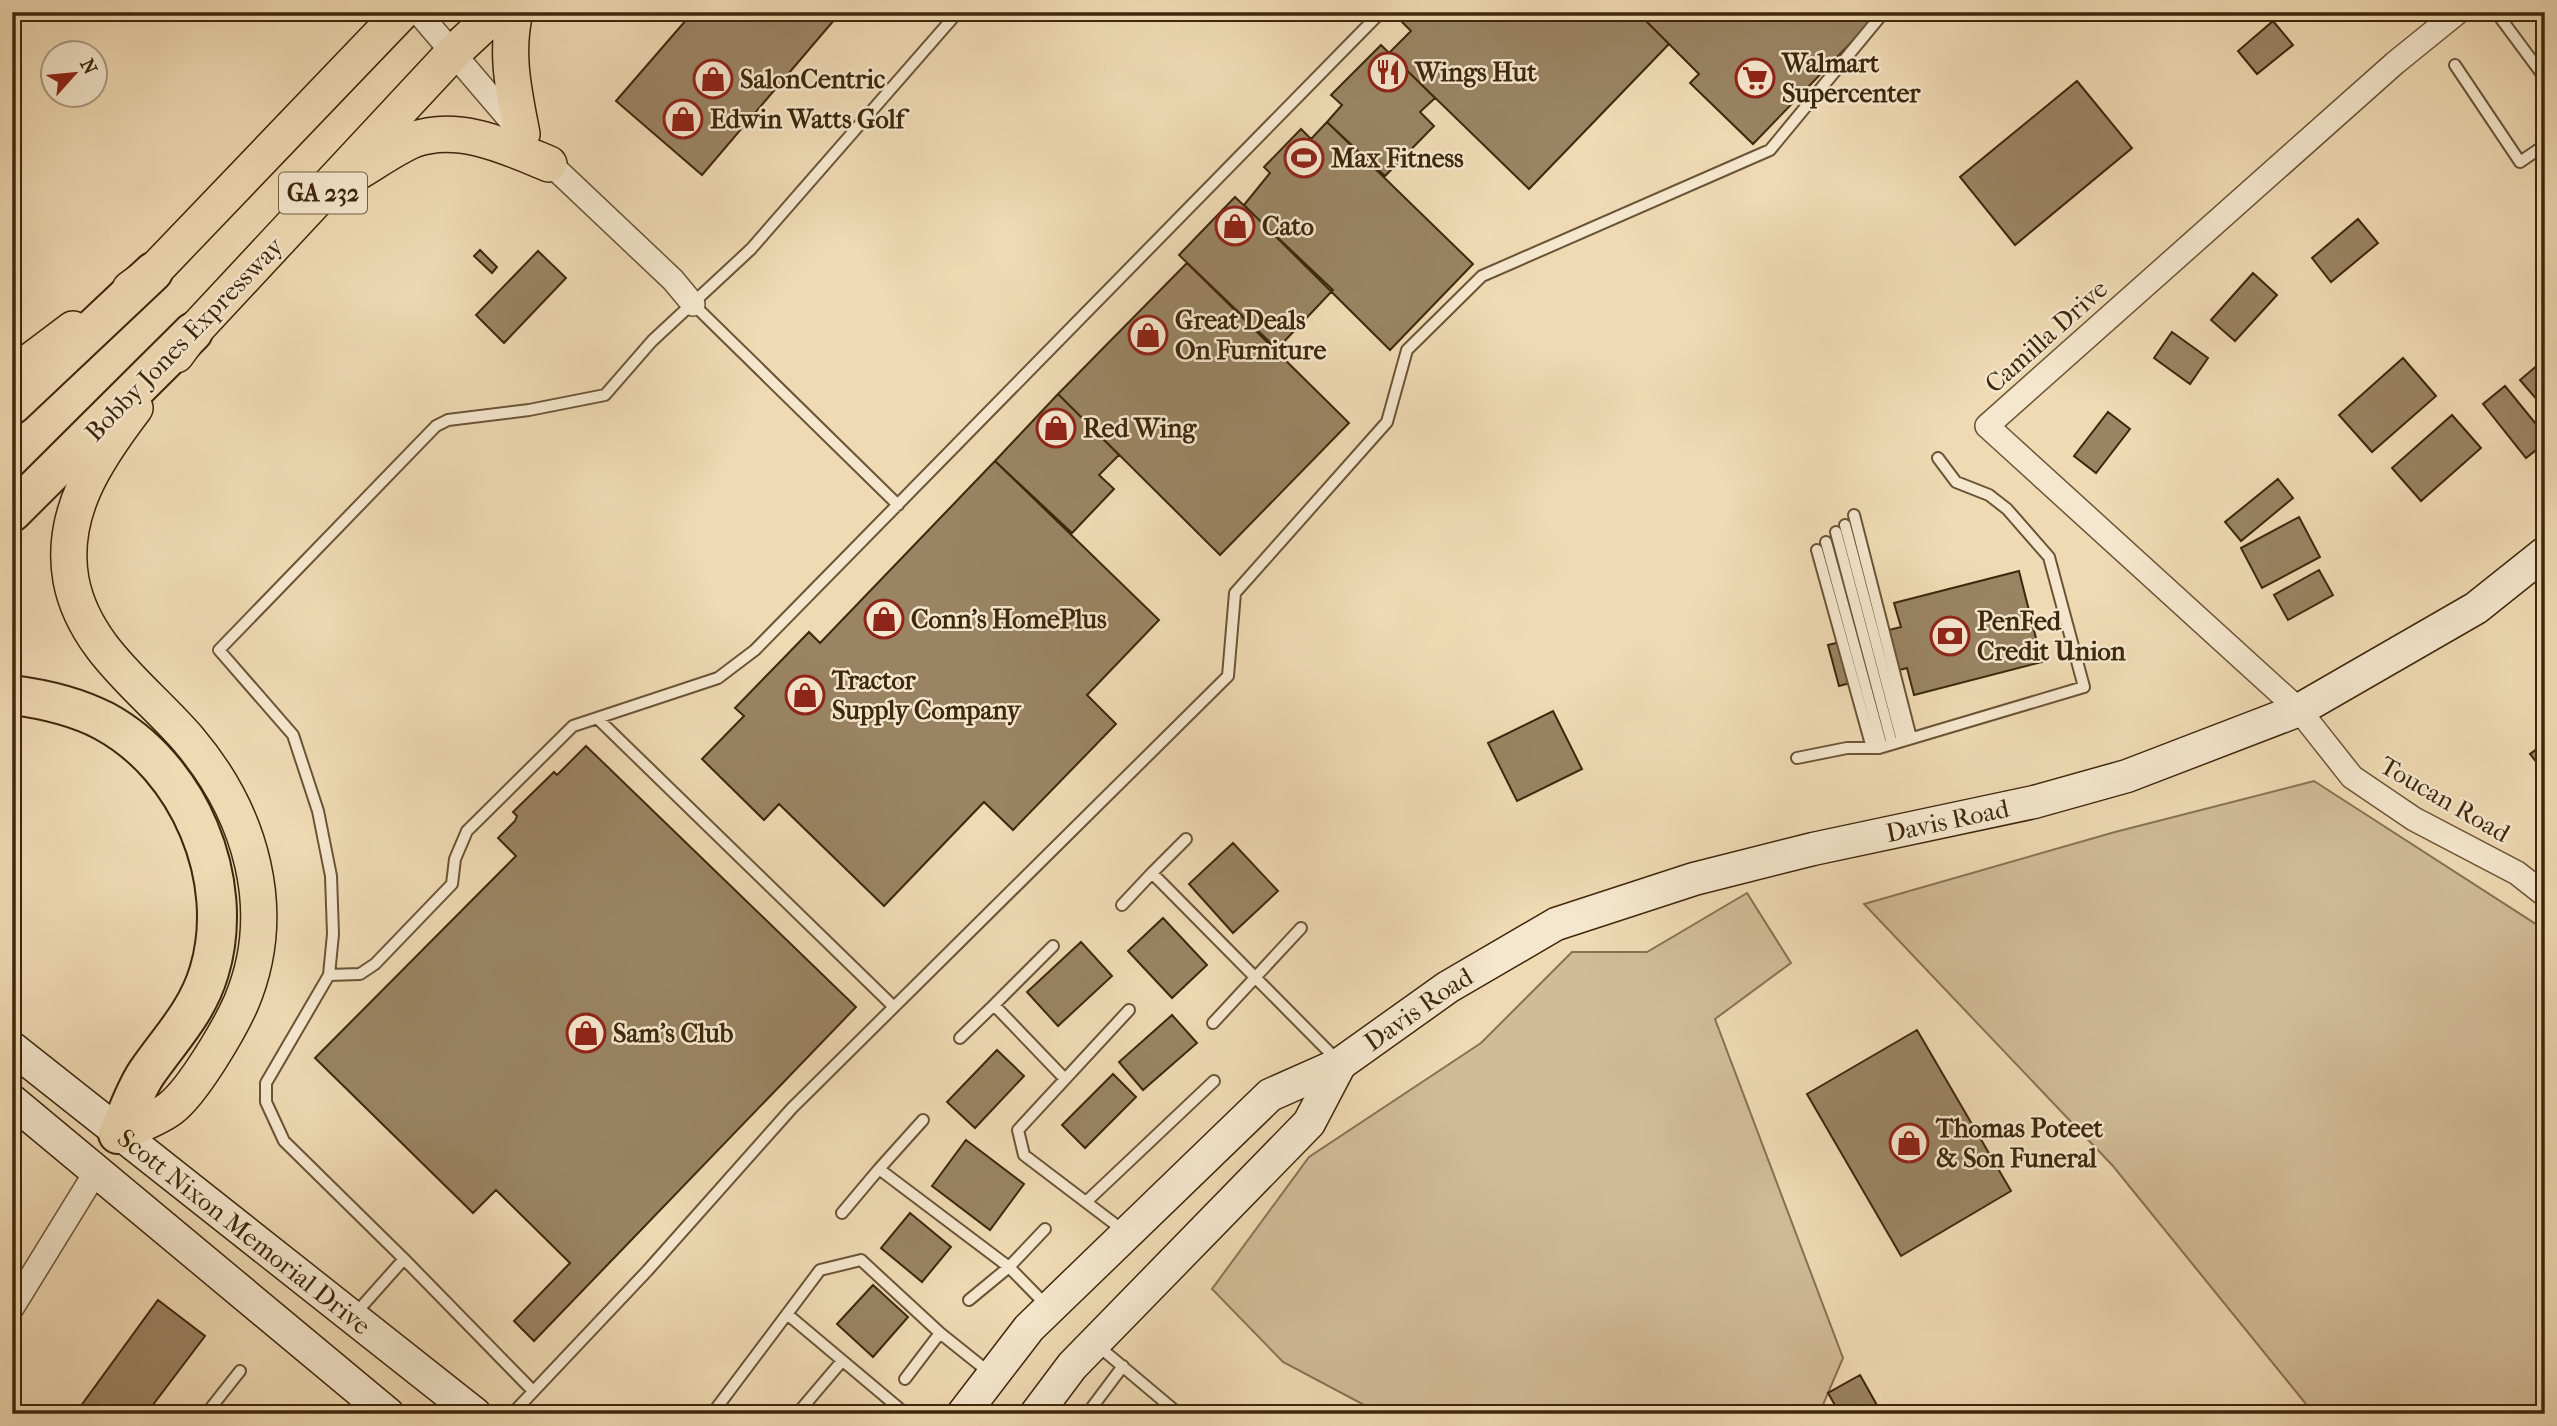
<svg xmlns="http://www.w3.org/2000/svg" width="2557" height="1426" font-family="'IM FELL French Canon',serif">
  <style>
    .green { fill: #d1bc97; stroke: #887252; stroke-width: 2 }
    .building { fill: #9a8463; stroke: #3e270c; stroke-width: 2 }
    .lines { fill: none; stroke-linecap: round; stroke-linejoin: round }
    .lane-casing { stroke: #6a5436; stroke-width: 14 }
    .street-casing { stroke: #6a5436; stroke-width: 26 }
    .secondary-casing { stroke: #3e270c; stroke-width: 35 }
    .primary-casing { stroke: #3e270c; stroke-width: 38 }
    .highway-casing { stroke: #3e270c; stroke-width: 42 }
    .lane { stroke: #f5e7ce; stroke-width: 10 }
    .street { stroke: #f5e7ce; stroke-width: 23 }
    .secondary { stroke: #f5e7ce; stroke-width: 32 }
    .primary { stroke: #efdab3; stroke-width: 35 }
    .highway { stroke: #efdab3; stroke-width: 38 }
    .labels { text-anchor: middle; stroke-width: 5; stroke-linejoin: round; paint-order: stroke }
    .shield { fill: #f5e7ce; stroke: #756146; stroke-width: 2 }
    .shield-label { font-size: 24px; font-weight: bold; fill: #3e270c }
    .poi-label { font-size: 26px; font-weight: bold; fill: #3e270c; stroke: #f5e7ce; text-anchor: start }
    .street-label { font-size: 26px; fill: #3e270c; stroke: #f5e7ce }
  </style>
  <rect width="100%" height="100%" fill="#efdab3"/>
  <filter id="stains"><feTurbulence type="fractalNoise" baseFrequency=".00286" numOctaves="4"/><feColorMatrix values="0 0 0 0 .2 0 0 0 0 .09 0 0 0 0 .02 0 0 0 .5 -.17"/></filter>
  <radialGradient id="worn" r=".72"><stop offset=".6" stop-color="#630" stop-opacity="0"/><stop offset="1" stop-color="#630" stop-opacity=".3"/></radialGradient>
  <path class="green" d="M 2314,781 L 2545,930 L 2545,1414 L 2314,1414 L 2113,1166 L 1864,904 L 2115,832 Z
    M 1747,893 L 1791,963 L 1715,1019 L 1843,1358 L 1819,1414 L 1381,1414 L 1283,1362 L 1212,1289 L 1309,1157 L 1481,1043 L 1572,952 L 1647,952 Z"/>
  <path class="building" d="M 693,12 L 841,12 L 702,175 L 616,101 Z
    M 1412,12 L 1637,12 L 1669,44 L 1529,189 L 1389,53 L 1411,31 L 1402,22 Z
    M 1637,12 L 1866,12 L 1873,20 L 1753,144 L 1690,83 L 1699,74 Z
    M 2273,21 L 2293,45 L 2257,74 L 2238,51 Z
    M 1381,45 L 1435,98 L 1420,112 L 1434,126 L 1385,176 L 1327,122 L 1342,105 L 1331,95 Z
    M 2077,81 L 2132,148 L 2015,245 L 1960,177 Z
    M 1327,122 L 1473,264 L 1390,350 L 1244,205 L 1270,173 L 1264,167 L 1301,129 L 1311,139 Z
    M 1235,197 L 1333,290 L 1277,349 L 1179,255 Z
    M 2358,219 L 2378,243 L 2331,282 L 2312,258 Z
    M 480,250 L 497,267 L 492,273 L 474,256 Z
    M 538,251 L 566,278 L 504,343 L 476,315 Z
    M 1187,263 L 1349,423 L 1220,555 L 1058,394 Z
    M 2253,273 L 2277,295 L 2235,341 L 2211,320 Z
    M 2172,332 L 2208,358 L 2190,384 L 2154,358 Z
    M 2403,358 L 2436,396 L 2372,452 L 2339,415 Z
    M 2540,363 L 2545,368 L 2545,409 L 2520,380 Z
    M 2505,386 L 2545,435 L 2545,443 L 2526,458 L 2483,404 Z
    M 1058,394 L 1119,455 L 1099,475 L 1114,489 L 1072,533 L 995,461 Z
    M 2108,412 L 2130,429 L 2096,473 L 2074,456 Z
    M 2452,415 L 2481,448 L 2421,501 L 2392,468 Z
    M 995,461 L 1159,620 L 1087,695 L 1116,724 L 1013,830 L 984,802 L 884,906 L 779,804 L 764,820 L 702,759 L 744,716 L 735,708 L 809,632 L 820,643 Z
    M 2278,479 L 2293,498 L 2241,541 L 2225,522 Z
    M 2299,517 L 2320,557 L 2262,588 L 2241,548 Z
    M 2319,570 L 2333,595 L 2288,620 L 2274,595 Z
    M 2019,571 L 2042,662 L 1914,695 L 1907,668 L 1839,686 L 1828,645 L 1901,627 L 1894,603 Z
    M 1553,711 L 1582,769 L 1517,801 L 1488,743 Z
    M 2545,743 L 2545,773 L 2530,754 Z
    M 586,746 L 856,1007 L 534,1341 L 514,1321 L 570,1263 L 496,1190 L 473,1213 L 315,1058 L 516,856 L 498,838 L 515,821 L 517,816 L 513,812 L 554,772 L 557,775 Z
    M 1233,843 L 1278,891 L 1233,933 L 1189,884 Z
    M 1163,918 L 1207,965 L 1172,998 L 1128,951 Z
    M 1081,942 L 1112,976 L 1058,1026 L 1027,992 Z
    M 1172,1015 L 1197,1043 L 1143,1090 L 1119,1062 Z
    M 1917,1030 L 2011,1191 L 1901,1256 L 1807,1094 Z
    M 997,1050 L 1024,1076 L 975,1128 L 947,1102 Z
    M 1113,1074 L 1136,1097 L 1085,1148 L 1062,1125 Z
    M 966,1140 L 1024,1184 L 990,1230 L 932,1186 Z
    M 910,1213 L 951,1247 L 922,1282 L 881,1248 Z
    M 873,1285 L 908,1317 L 873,1357 L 837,1324 Z
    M 158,1300 L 205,1336 L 146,1414 L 75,1414 Z
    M 1860,1375 L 1882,1414 L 1840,1414 L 1828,1393 Z"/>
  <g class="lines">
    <defs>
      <path id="lane" d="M 2496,12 L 2545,78
        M 2455,65 L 2520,162 L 2545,145
        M 693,304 L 898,505
        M 1854,515 L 1911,738
        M 1845,525 L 1902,741
        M 1836,532 L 1892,744
        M 1826,542 L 1882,747
        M 1817,550 L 1872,748
        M 597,718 L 893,1006
        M 1797,758 L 1847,748 L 1879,748 L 2084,687 L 2049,557 L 2007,509 L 1989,495 L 1956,482 L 1938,458
        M 1186,839 L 1152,873 L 1339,1062
        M 2533,886 L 2545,869
        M 1122,905 L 1152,873
        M 1053,946 L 994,1005 L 1065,1079
        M 329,975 L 360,974 L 375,964 L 452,884 L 455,859 L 467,831 L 573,726 L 718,678 L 755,650 L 1381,12
        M 1213,1023 L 1301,928
        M 960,1038 L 994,1005
        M 923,1120 L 879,1169 L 1009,1267 L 1048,1307
        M 1086,1202 L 1214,1081
        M 842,1213 L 879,1169
        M 1124,1231 L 1024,1155 L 1018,1130 L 1129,1010
        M 404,1259 L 533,1391
        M 969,1300 L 1009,1267 L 1045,1229
        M 355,1314 L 404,1259 L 284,1141 L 266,1102 L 266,1083 L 329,975 L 333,934 L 331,876 L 318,811 L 293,735 L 219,650 L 436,426 L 448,420 L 529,410 L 605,395 L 652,341 L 751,249 L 958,12
        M 787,1314 L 906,1414
        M 1097,1345 L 1179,1414
        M 905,1379 L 940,1333
        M 206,1414 L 240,1371
        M 512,1414 L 648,1270 L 792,1108 L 1228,676 L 1235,593 L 1387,422 L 1407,350 L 1482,276 L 1770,150 L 1884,12
        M 712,1414 L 820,1270 L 861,1260 L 940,1333 L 990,1373
        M 797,1414 L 842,1361
        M 1087,1414 L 1123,1366"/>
      <path id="street" d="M 418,12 L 518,129
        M 2458,12 L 2395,63 L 1987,426 L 2299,710 L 2352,777 L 2414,819 L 2517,873 L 2545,895
        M 541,155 L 673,280 L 693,304
        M 12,1308 L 97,1170"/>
      <g id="secondary">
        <path id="s1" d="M 12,1048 L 475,1414"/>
        <path d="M 12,1101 L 388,1414"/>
        <path id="s2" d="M 963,1414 L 1029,1328 L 1270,1095 L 1340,1064 L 1448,987 L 1556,924 L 1694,879 L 1813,849 L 2034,802 L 2127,776 L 2299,710 L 2476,608 L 2545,553"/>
        <path d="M 1036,1414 L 1072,1366 L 1309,1123 L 1340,1064"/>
      </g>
      <path id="primary" d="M 515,12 C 505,54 514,92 522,134
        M 356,173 C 375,162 394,148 413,140 C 458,123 508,147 549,164
        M 130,289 L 153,272 L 402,12
        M 176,355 L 193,332 L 452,54 L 497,12
        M 12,375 L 73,329
        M 118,1134 C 135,1126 157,1119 171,1108 C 193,1091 229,1030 241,1003 C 280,911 251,813 188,739 C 145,689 84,649 71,580 C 59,513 97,458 135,408"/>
      <path id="highway" d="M 12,405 L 153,272
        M 12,512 L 193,332
        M 12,695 C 44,699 75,706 104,721 C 189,767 237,880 209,972 C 197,1012 171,1038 148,1071 C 135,1089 128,1113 118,1134"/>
    </defs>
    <use href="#lane" class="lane-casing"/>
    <use href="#street" class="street-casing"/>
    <use href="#secondary" class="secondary-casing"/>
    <use href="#primary" class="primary-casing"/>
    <use href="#highway" class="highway-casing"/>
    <use href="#lane" class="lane"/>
    <use href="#street" class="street"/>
    <use href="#secondary" class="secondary"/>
    <use href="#primary" class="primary"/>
    <use href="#highway" class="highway"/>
  </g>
  <defs>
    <symbol id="restaurant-ring" viewBox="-11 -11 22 22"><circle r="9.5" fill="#f5e7ce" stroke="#8f2418" stroke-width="1.5"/><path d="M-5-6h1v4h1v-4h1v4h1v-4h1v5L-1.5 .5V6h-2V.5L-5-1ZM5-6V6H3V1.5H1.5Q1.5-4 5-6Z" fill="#8f2418"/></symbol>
    <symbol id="supermarket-ring" viewBox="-11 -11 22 22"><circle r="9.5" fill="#f5e7ce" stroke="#8f2418" stroke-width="1.5"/><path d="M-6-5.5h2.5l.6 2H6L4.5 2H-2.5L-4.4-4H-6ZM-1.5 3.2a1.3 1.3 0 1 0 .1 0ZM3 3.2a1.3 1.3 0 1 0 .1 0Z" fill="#8f2418"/></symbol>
    <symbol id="shop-ring" viewBox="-11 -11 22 22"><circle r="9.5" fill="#f5e7ce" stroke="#8f2418" stroke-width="1.5"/><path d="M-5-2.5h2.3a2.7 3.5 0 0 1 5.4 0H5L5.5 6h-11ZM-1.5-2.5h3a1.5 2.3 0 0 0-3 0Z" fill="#8f2418"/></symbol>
    <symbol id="stadium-ring" viewBox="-11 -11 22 22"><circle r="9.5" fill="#f5e7ce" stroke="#8f2418" stroke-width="1.5"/><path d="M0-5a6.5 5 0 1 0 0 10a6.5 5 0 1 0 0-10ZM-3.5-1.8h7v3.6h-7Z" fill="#8f2418"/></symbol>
    <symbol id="bank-ring" viewBox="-11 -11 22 22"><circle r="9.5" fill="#f5e7ce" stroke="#8f2418" stroke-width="1.5"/><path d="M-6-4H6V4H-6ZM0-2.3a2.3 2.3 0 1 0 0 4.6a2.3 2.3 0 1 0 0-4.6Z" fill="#8f2418"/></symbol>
  </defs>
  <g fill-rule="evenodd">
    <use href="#restaurant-ring" x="1366" y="50" width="44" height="44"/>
    <use href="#supermarket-ring" x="1733" y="56" width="44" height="44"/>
    <use href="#shop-ring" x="691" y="57" width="44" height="44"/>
    <use href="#shop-ring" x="661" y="97" width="44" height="44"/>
    <use href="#stadium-ring" x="1282" y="136" width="44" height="44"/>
    <use href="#shop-ring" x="1213" y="204" width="44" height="44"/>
    <use href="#shop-ring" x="1126" y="313" width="44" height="44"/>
    <use href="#shop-ring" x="1034" y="406" width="44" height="44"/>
    <use href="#shop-ring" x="862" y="597" width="44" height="44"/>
    <use href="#bank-ring" x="1928" y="614" width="44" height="44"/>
    <use href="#shop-ring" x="783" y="673" width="44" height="44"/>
    <use href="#shop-ring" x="564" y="1011" width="44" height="44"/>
    <use href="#shop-ring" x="1887" y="1121" width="44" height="44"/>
  </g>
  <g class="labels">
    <rect class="shield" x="279" y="172.5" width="88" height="41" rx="5"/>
    <g class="shield-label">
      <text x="323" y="201">GA 232</text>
    </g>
    <g class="poi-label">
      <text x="1782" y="72">Walmart<tspan x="1782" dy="30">Supercenter</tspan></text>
      <text x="1415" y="81">Wings Hut</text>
      <text x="740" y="88">SalonCentric</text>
      <text x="710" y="128">Edwin Watts Golf</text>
      <text x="1331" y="167">Max Fitness</text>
      <text x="1262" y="235">Cato</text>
      <text x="1175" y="329">Great Deals<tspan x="1175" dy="30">On Furniture</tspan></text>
      <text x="1083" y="437">Red Wing</text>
      <text x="911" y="628">Conn's HomePlus</text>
      <text x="1977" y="630">PenFed<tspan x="1977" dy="30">Credit Union</tspan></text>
      <text x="832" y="689">Tractor<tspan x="832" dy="30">Supply Company</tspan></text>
      <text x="613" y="1042">Sam's Club</text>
      <text x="1936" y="1137">Thomas Poteet<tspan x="1936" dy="30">&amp; Son Funeral</tspan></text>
    </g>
    <g class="street-label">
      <text transform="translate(2046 336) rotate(-42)" y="9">Camilla Drive</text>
      <text transform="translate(184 339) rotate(-46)" y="9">Bobby Jones Expressway</text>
      <text transform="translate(2445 799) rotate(30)" y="9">Toucan Road</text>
      <text dy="9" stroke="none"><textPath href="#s2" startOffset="1183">Davis Road</textPath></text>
      <text dy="9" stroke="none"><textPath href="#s2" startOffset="616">Davis Road</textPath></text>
      <text dy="9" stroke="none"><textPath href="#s1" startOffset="296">Scott Nixon Memorial Drive</textPath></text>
    </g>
  </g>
  <rect width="2557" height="1426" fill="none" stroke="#efdab3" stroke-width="42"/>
  <rect x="14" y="14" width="2529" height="1398" fill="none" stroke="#3e270c" stroke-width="3.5"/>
  <rect x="21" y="21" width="2515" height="1384" fill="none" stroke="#3e270c" stroke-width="2"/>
  <g transform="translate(74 74) rotate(63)"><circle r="33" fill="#f5e7ce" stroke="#ac9a80" stroke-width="2"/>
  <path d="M0-5L12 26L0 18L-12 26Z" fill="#8f2418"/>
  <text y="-10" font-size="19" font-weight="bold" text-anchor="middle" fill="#3e270c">N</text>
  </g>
  <rect width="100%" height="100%" filter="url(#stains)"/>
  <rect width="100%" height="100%" fill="url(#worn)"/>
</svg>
